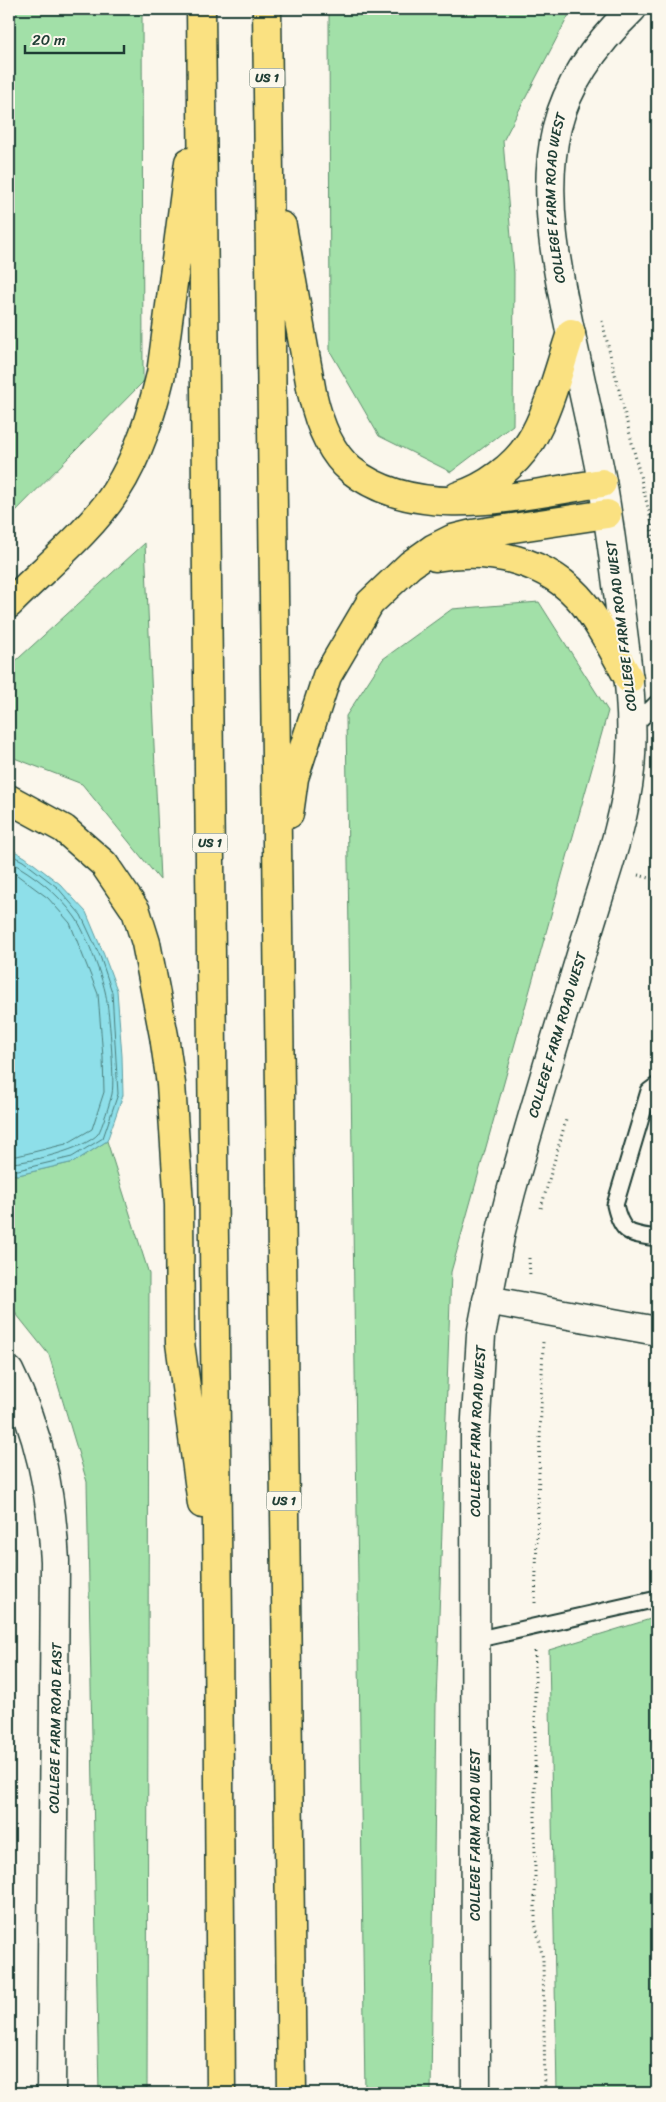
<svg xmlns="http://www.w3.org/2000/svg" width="666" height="2102" font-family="Sriracha,sans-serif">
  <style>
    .green { fill: #a2e0a8; stroke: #608e6e }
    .water { fill: #8edfe9; stroke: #629ea1 }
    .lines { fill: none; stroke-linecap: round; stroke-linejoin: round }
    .shore { stroke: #4b7e7c; stroke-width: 1 }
    .service-casing { stroke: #1f3d34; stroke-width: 19 }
    .minor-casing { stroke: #1f3d34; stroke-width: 31 }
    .trunk-casing { stroke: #1f3d34; stroke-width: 31 }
    .path { stroke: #1f3d34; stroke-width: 3; stroke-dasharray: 1 4; stroke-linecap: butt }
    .service { stroke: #fbf7ec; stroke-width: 15 }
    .minor { stroke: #fbf7ec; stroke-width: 28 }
    .trunk { stroke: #fae181; stroke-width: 28 }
    .labels { text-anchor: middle; stroke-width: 4; stroke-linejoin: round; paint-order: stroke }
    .shield { fill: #fbf7ec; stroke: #61756b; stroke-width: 1 }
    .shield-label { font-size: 12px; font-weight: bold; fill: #1f3d34 }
    .street-label { font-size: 14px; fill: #1f3d34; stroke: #fbf7ec }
  </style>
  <rect width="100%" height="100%" fill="#fbf7ec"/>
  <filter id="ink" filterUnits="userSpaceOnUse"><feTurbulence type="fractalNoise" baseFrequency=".02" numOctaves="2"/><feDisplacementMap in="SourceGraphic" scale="10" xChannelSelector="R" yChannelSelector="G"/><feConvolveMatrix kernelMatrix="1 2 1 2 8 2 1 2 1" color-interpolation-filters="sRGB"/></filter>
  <g filter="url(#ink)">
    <path class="green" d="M 9,9 L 142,9 L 143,382 L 9,518 Z
      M 329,9 L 572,9 L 503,141 L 514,273 L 513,425 L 451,472 L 379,436 L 330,351 Z
      M 145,543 L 160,880 L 82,784 L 9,756 L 9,667 Z
      M 539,602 L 608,711 L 451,1272 L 436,1702 L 431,2093 L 365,2093 L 346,716 L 383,659 L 452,609 Z
      M 107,1141 L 149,1274 L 147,2093 L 99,2093 L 87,1482 L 49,1355 L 9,1305 L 9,1174 L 18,1175 L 74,1162 Z
      M 9,1445 L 12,1449 L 13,1579 L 9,1796 Z
      M 657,1617 L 657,2093 L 557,2093 L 549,1650 Z"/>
    <path class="water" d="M 9,848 L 25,857 L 60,884 L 86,912 L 104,955 L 117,990 L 122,1056 L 123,1095 L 107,1141 L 74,1162 L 18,1175 L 9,1174 Z"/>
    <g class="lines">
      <path class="shore" d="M 9,854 L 23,861 L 57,887 L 81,915 L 100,956 L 112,992 L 118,1094 L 103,1138 L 72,1157 L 18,1170 L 9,1169
        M 9,861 C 33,874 59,894 75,917 C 85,931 101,974 105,991 C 109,1007 115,1079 112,1094 C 110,1102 102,1128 98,1134 C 85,1149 28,1163 9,1163
        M 9,869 L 48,898 L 70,923 L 98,994 L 103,1057 L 104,1092 L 92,1129 L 66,1144 L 17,1156 L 9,1155"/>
      <defs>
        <path id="service" d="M 631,728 L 657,703
          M 657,1085 L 649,1091 L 615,1205 C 622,1235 630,1234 657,1238
          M 475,1640 L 657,1599"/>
        <g id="minor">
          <path d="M 487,1300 L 657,1331"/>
          <path d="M 9,1371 C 40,1433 51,1492 55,1561 L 51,2093"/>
          <path id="s1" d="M 476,2093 L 475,1435 L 481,1335 L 501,1231 L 511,1192 C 536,1102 563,1014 590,925 C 605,875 625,822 630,770 C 635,716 627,662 620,609 C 615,568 610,527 603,487 C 596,448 587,410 579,372 C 563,295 538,206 557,127 C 568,82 599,41 632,9"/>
        </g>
        <path id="trunk" d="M 201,9 L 218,1622 L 221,2093
          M 267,9 L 292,2093
          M 282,226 L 312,393 C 318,420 329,452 351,470 C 419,524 525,494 602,483
          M 458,496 C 485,488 515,466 530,442 C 548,414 560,365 571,333
          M 435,557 C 489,547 549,560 584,604 C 602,627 615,654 629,679
          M 9,604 C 42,570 92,530 116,491 C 139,455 151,415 161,374 L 189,162
          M 9,799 L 64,829 L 104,864 L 136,911 L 146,943 L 164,1036 L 171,1084 L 179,1205 L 180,1343 L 202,1504
          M 289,814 L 294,778 L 327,676 L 370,603 L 410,565 L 434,548 L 452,539 L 472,534 L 607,514"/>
      </defs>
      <use href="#service" class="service-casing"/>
      <use href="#minor" class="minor-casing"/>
      <use href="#trunk" class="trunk-casing"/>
      <path class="path" d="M 602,321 L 651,520 L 657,573
        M 638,875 L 657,880
        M 655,1020 L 657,1019
        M 541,1208 L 566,1120
        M 529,1258 L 530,1276
        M 535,1603 L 543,1342
        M 535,1651 L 535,1921 L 543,1959 L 545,2093"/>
      <use href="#service" class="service"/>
      <use href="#minor" class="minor"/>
      <use href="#trunk" class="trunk"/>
    </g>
  </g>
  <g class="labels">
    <g class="shield">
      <rect x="249.5" y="68.5" width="35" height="19" rx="4"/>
      <rect x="192.5" y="833.5" width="35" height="19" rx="4"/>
      <rect x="266.5" y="1491.5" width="35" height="19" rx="4"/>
    </g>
    <g class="shield-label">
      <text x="267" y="82">US 1</text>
      <text x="210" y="847">US 1</text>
      <text x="284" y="1505">US 1</text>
    </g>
    <g class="street-label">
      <text dy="5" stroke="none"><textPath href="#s1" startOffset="1922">COLLEGE FARM ROAD WEST</textPath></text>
      <text transform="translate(621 626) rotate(-97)" y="5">COLLEGE FARM ROAD WEST</text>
      <text dy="5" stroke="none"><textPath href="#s1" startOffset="1068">COLLEGE FARM ROAD WEST</textPath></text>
      <text dy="5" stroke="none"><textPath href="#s1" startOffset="662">COLLEGE FARM ROAD WEST</textPath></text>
      <text transform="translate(55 1728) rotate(-89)" y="5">COLLEGE FARM ROAD EAST</text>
      <text transform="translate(475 1835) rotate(-90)" y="5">COLLEGE FARM ROAD WEST</text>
    </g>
  </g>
  <rect width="666" height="2102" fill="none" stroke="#fbf7ec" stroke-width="30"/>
  <rect x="15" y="15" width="636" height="2072" fill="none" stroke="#1f3d34" stroke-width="2" filter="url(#ink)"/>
  <path d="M25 45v8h99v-8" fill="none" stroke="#1f3d34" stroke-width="2.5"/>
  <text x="32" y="45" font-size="15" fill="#1f3d34" stroke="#fbf7ec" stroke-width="4" paint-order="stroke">20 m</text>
</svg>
